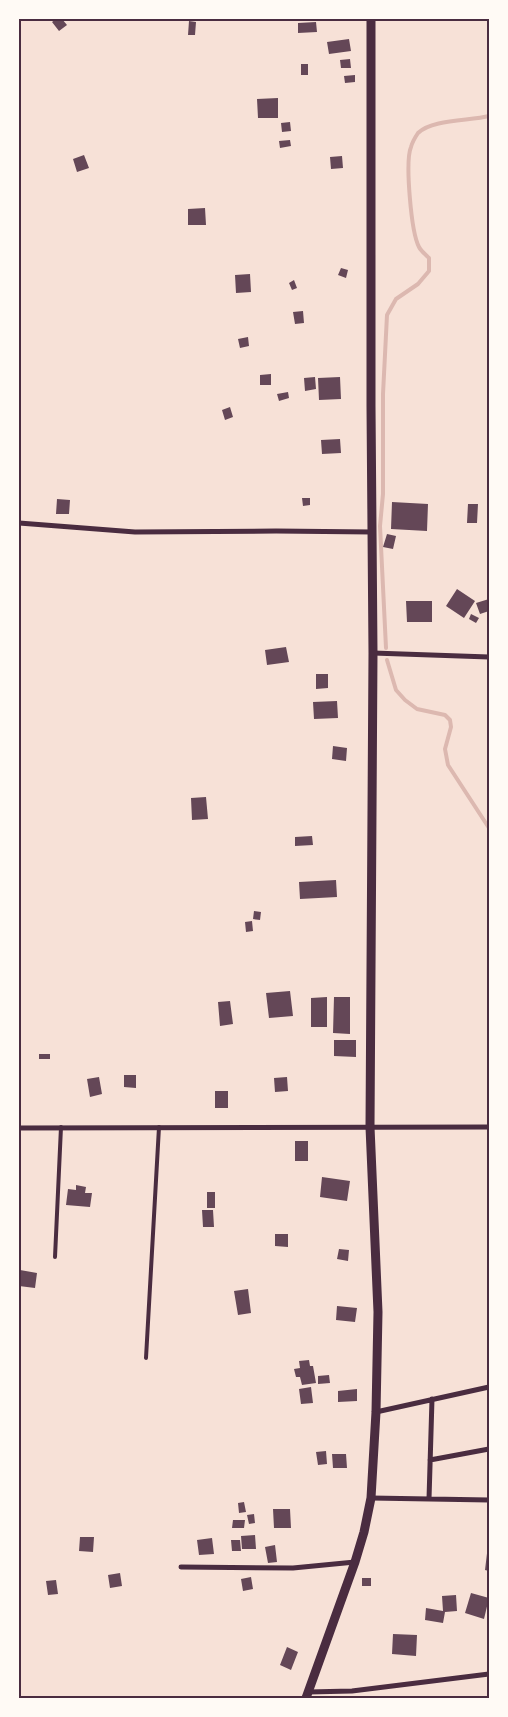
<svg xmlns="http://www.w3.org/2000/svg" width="508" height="1717" font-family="'Fira Sans Condensed',sans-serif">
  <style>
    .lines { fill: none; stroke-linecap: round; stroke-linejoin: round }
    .stream { stroke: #dcb8b0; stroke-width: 4 }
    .building { fill: #644757 }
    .service { stroke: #4a2c40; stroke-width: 4 }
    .minor { stroke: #4a2c40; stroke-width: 5 }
    .tertiary { stroke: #4a2c40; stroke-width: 9 }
    .neatline { fill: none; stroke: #4a2c40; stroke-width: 2 }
  </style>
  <rect width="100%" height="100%" fill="#f7e1d7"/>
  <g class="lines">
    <path class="stream" d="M 386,648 L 380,526 L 383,494 L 383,394 L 387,315 L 396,299 L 418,284 L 429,271 L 429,258 C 426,255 421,251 419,247 C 411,232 405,161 411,147 C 412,143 416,136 418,133 C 432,119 470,121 489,116
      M 387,660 L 396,690 L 405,700 L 417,709 L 445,715 L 450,720 L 451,727 L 445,749 L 448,765 L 489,828"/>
  </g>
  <path class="building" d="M 56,19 L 62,19 L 67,25 L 59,31 L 52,22 Z
    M 189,21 L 196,22 L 195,35 L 188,35 Z
    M 316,22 L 317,32 L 298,33 L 298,23 Z
    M 349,39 L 351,51 L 329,54 L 327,42 Z
    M 350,59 L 351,68 L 341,68 L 340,60 Z
    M 301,64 L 308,64 L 308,75 L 301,75 Z
    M 355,75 L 355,82 L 345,83 L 344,76 Z
    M 278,98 L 278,118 L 258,118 L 257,99 Z
    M 290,122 L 291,131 L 282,132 L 281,123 Z
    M 290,140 L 291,146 L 280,148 L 279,141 Z
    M 84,155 L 89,168 L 77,172 L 73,159 Z
    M 342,156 L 343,168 L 331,169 L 330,157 Z
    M 205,208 L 206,225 L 188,225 L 188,209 Z
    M 341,268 L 348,270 L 346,278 L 338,275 Z
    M 250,274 L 251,292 L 236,293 L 235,275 Z
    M 294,280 L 297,288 L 292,290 L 289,283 Z
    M 303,311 L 304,323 L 295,324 L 293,312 Z
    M 248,337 L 249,346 L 240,348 L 238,339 Z
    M 271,374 L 271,385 L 260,385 L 260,375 Z
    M 315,377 L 316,389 L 305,391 L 304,378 Z
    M 340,377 L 341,399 L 319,400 L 318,378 Z
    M 288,392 L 289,398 L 279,401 L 277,394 Z
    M 230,407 L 233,417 L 225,420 L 222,410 Z
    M 340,439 L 341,453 L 322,454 L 321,440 Z
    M 302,498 L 310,498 L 310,505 L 303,506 Z
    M 57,499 L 70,500 L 69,514 L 56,514 Z
    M 392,502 L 428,504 L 427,531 L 391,529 Z
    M 468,504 L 478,504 L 477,523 L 467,523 Z
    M 387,534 L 396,536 L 393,549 L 383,547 Z
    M 457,589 L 475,601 L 464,618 L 446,606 Z
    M 489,599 L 489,611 L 480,614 L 476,603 Z
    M 406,601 L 432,601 L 432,622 L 407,622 Z
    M 471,614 L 479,618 L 476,623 L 469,619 Z
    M 286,647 L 289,662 L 267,665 L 265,650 Z
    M 316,674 L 328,674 L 328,688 L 316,689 Z
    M 337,701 L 338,718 L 314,719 L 313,702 Z
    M 333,746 L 347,748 L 346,761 L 332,759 Z
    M 206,797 L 208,819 L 192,820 L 191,798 Z
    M 312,836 L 313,845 L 295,846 L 295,837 Z
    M 336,880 L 337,897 L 300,899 L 299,882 Z
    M 254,911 L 261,912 L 260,920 L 253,919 Z
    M 252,921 L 253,931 L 246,932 L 245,922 Z
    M 290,991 L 293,1016 L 269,1018 L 266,993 Z
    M 327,997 L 327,1027 L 311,1027 L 311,998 Z
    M 334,997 L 350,997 L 350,1034 L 333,1033 Z
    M 230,1001 L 233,1024 L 220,1026 L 218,1002 Z
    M 334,1040 L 356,1040 L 356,1057 L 334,1056 Z
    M 39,1054 L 50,1054 L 50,1059 L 39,1059 Z
    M 124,1075 L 136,1075 L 136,1088 L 124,1087 Z
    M 99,1077 L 102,1094 L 90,1097 L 87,1079 Z
    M 287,1077 L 288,1091 L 275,1092 L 274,1078 Z
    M 215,1091 L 228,1091 L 228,1108 L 215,1108 Z
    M 295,1141 L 308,1141 L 308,1161 L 295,1161 Z
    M 322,1177 L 350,1181 L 347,1201 L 320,1197 Z
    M 76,1185 L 86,1187 L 85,1193 L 92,1193 L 90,1207 L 66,1205 L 68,1189 L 76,1190 Z
    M 207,1192 L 215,1192 L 215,1208 L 207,1208 Z
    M 202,1210 L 213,1210 L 214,1227 L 203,1227 Z
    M 275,1234 L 288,1234 L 288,1247 L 275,1246 Z
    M 339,1249 L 349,1250 L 348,1261 L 337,1259 Z
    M 20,1270 L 37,1273 L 35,1288 L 19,1286 Z
    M 248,1289 L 251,1313 L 238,1315 L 234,1291 Z
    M 337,1306 L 357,1308 L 355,1322 L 336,1320 Z
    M 309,1360 L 310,1366 L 313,1366 L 316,1383 L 302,1385 L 300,1377 L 296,1377 L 294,1369 L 300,1368 L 299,1361 Z
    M 329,1375 L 330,1383 L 318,1384 L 318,1376 Z
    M 311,1387 L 313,1403 L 301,1404 L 299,1389 Z
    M 357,1389 L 357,1401 L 338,1402 L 338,1391 Z
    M 326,1451 L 327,1464 L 318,1465 L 316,1452 Z
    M 332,1454 L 346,1454 L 347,1468 L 333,1468 Z
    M 244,1502 L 246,1512 L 239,1513 L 238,1503 Z
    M 273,1509 L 290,1509 L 291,1528 L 274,1528 Z
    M 254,1514 L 255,1523 L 249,1524 L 247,1515 Z
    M 233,1520 L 245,1520 L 244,1528 L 232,1528 Z
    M 255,1535 L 256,1549 L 242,1549 L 241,1536 Z
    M 80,1537 L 94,1537 L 93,1552 L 79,1551 Z
    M 212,1538 L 214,1554 L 199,1555 L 197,1540 Z
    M 231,1540 L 240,1540 L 241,1551 L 232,1551 Z
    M 275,1545 L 277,1562 L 268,1563 L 265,1547 Z
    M 488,1545 L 489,1546 L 489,1571 L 485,1570 Z
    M 120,1573 L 122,1586 L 110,1588 L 108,1575 Z
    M 251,1577 L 253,1589 L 243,1591 L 241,1579 Z
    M 362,1578 L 371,1578 L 371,1586 L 362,1586 Z
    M 56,1580 L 58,1594 L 48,1595 L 46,1581 Z
    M 471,1593 L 489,1598 L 484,1619 L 465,1613 Z
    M 456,1595 L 457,1611 L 445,1612 L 443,1623 L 425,1620 L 426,1608 L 443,1611 L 442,1596 Z
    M 393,1634 L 417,1635 L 416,1656 L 392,1654 Z
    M 287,1647 L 298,1652 L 291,1670 L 280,1665 Z"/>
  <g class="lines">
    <path class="service" d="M 55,1257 L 61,1127
      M 146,1358 L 159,1127"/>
    <path class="minor" d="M 19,523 L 135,532 L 276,531 L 372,532
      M 373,653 L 489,657
      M 19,1128 L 489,1127
      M 376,1412 L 489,1387
      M 430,1460 L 489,1449
      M 371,1498 L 489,1500
      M 429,1499 L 432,1399
      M 181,1567 L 293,1568 L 355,1562
      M 308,1692 L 352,1691 L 489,1674"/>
    <path class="tertiary" d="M 306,1698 L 355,1562 L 364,1532 L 371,1498 L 376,1412 L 378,1312 L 370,1127 L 373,653 L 371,406 L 371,19"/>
  </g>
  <rect width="508" height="1717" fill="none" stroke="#fffaf5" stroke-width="40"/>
  <rect x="20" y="20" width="468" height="1677" class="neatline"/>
</svg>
